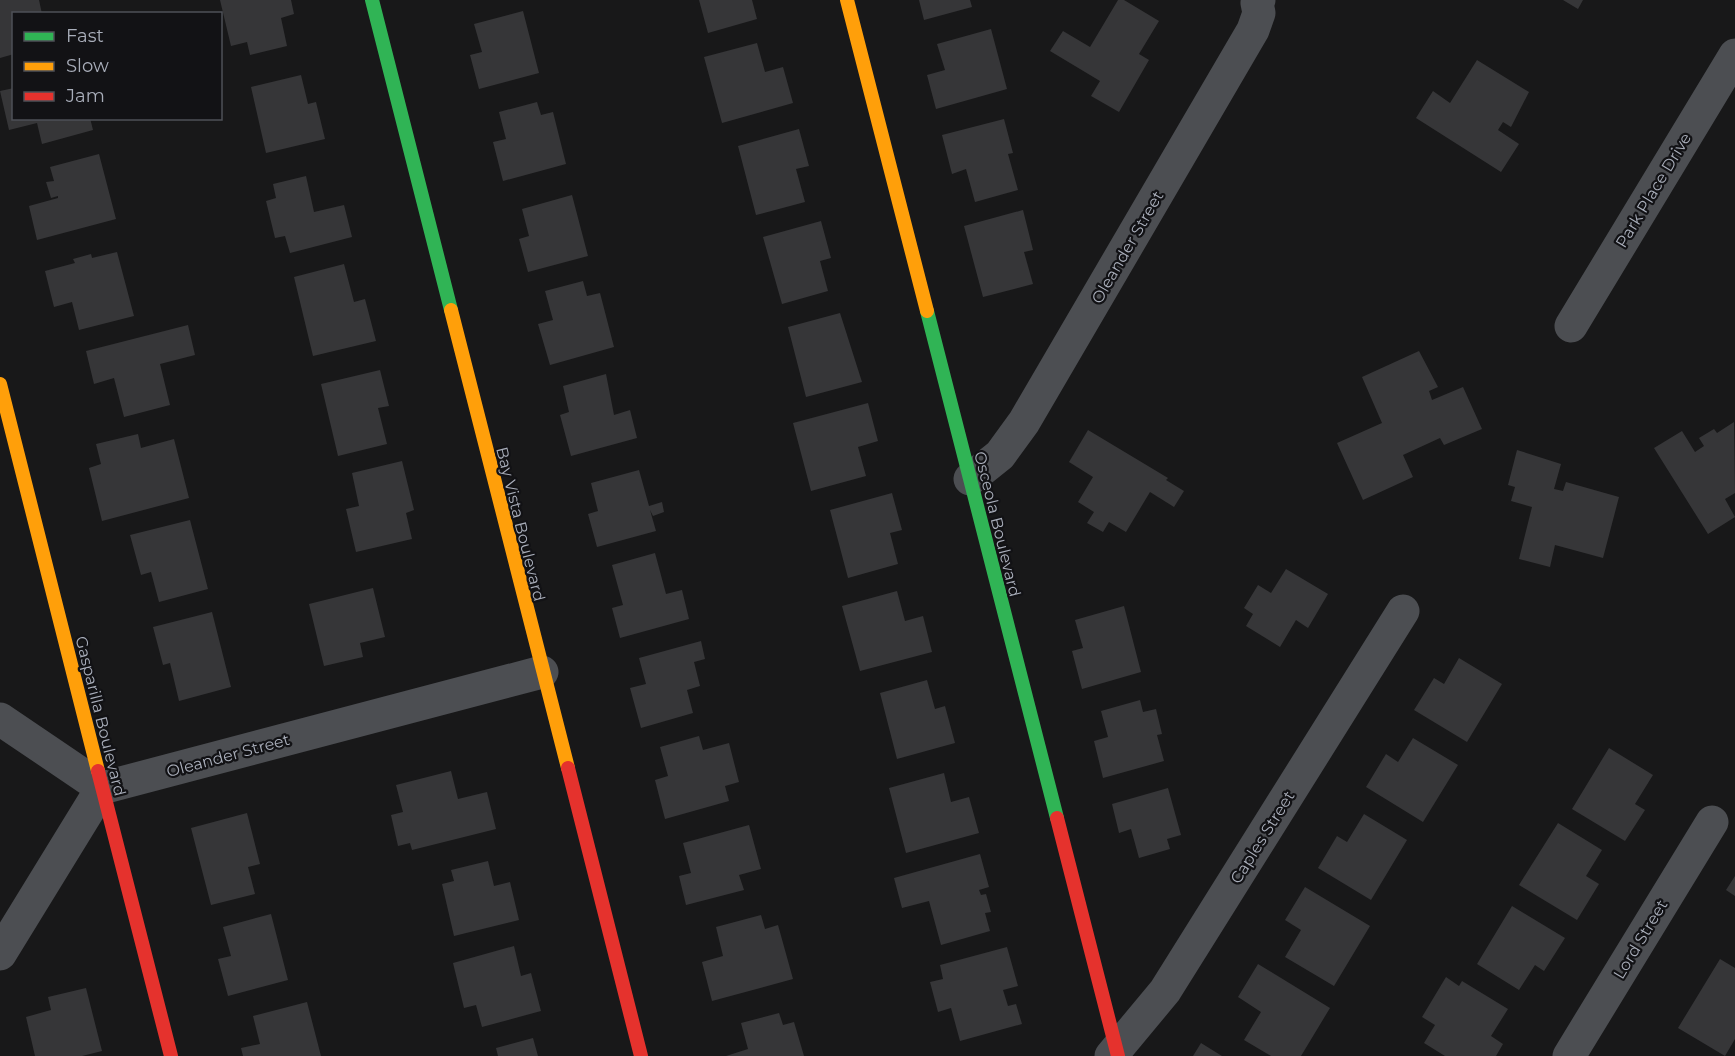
<svg xmlns="http://www.w3.org/2000/svg" width="1735" height="1056" font-family="Montserrat,sans-serif">
  <style>
    .building { fill: #363638 }
    .lines { fill: none; stroke-linecap: round; stroke-linejoin: round }
    .street { stroke: #4c4e52; stroke-width: 33 }
    .fast { stroke: #30b455; stroke-width: 14 }
    .slow { stroke: #ff9f0a; stroke-width: 14 }
    .jam { stroke: #e5322d; stroke-width: 14 }
    .labels { text-anchor: middle; stroke-width: 4.5; stroke-linejoin: round; paint-order: stroke }
    .street-label { font-size: 16px; fill: #a9aeba; stroke: #121215 }
  </style>
  <rect width="100%" height="100%" fill="#181819"/>
  <path class="building" d="M 0,0 L 39,0 L 42,14 L 14,14 L 14,54 L 0,58 Z
    M 220,0 L 291,0 L 294,14 L 281,18 L 287,46 L 250,55 L 247,42 L 231,46 Z
    M 699,0 L 752,0 L 757,19 L 708,33 Z
    M 919,0 L 970,0 L 972,7 L 924,20 Z
    M 1118,0 L 1124,0 L 1159,21 L 1139,54 L 1149,60 L 1119,112 L 1091,96 L 1100,81 L 1050,51 L 1063,31 L 1090,47 Z
    M 1563,0 L 1583,0 L 1578,9 Z
    M 523,11 L 539,73 L 479,89 L 470,55 L 482,52 L 474,24 Z
    M 991,29 L 1007,89 L 936,109 L 927,75 L 945,70 L 937,44 Z
    M 757,43 L 765,72 L 783,67 L 793,103 L 722,123 L 704,57 Z
    M 1477,60 L 1529,92 L 1511,127 L 1503,122 L 1498,130 L 1519,144 L 1501,172 L 1416,118 L 1433,91 L 1450,103 Z
    M 301,75 L 308,104 L 316,102 L 325,139 L 266,153 L 251,87 Z
    M 14,88 L 14,118 L 90,118 L 93,130 L 42,144 L 37,123 L 9,130 L 0,91 Z
    M 537,102 L 541,115 L 553,112 L 566,164 L 503,181 L 493,142 L 506,139 L 499,112 Z
    M 1004,119 L 1013,153 L 1008,154 L 1018,190 L 975,202 L 966,169 L 952,174 L 942,135 Z
    M 799,129 L 809,166 L 796,169 L 805,202 L 756,215 L 738,146 Z
    M 99,154 L 116,219 L 37,240 L 29,206 L 58,198 L 58,196 L 51,198 L 46,182 L 54,181 L 50,167 Z
    M 306,176 L 314,212 L 344,205 L 352,237 L 290,253 L 285,236 L 275,238 L 266,201 L 276,198 L 273,184 Z
    M 572,195 L 588,256 L 528,272 L 519,239 L 529,236 L 522,209 Z
    M 1023,210 L 1033,250 L 1024,252 L 1033,284 L 983,297 L 964,226 Z
    M 821,221 L 831,258 L 820,261 L 828,291 L 782,304 L 763,237 Z
    M 117,252 L 134,316 L 79,330 L 72,302 L 54,307 L 45,271 L 75,263 L 73,259 L 91,254 L 92,258 Z
    M 344,264 L 354,302 L 365,299 L 376,341 L 313,356 L 294,277 Z
    M 583,281 L 587,296 L 600,293 L 614,347 L 550,365 L 538,324 L 553,320 L 545,291 Z
    M 840,313 L 862,382 L 806,397 L 788,327 Z
    M 188,325 L 195,355 L 160,364 L 170,405 L 124,417 L 114,378 L 94,384 L 86,351 Z
    M 1419,351 L 1438,387 L 1429,391 L 1432,400 L 1463,387 L 1482,429 L 1444,445 L 1440,438 L 1403,455 L 1413,477 L 1363,500 L 1337,443 L 1382,423 L 1362,377 Z
    M 380,370 L 389,406 L 378,408 L 387,444 L 338,456 L 321,384 Z
    M 606,374 L 614,415 L 630,410 L 637,438 L 571,456 L 560,415 L 569,412 L 563,386 Z
    M 868,403 L 878,441 L 858,447 L 866,476 L 811,491 L 793,423 Z
    M 1734,422 L 1735,493 L 1725,499 L 1735,517 L 1708,534 L 1654,448 L 1682,431 L 1695,452 L 1704,446 L 1699,438 L 1714,429 L 1717,433 Z
    M 1088,430 L 1168,478 L 1166,480 L 1184,491 L 1174,507 L 1150,492 L 1126,532 L 1109,522 L 1103,532 L 1087,523 L 1094,512 L 1078,502 L 1093,477 L 1069,462 Z
    M 138,434 L 141,448 L 174,439 L 189,498 L 102,521 L 89,468 L 101,464 L 96,444 Z
    M 1517,450 L 1561,464 L 1554,489 L 1563,491 L 1566,482 L 1619,497 L 1603,558 L 1555,545 L 1550,567 L 1519,559 L 1532,507 L 1511,501 L 1515,487 L 1508,485 Z
    M 402,461 L 414,510 L 406,513 L 412,539 L 356,552 L 346,509 L 359,506 L 352,473 Z
    M 639,470 L 649,506 L 662,502 L 664,512 L 653,516 L 650,510 L 656,531 L 597,547 L 588,514 L 598,511 L 591,483 Z
    M 892,493 L 902,530 L 890,533 L 898,564 L 848,578 L 830,510 Z
    M 190,520 L 208,589 L 159,602 L 151,572 L 141,575 L 130,535 Z
    M 655,553 L 666,594 L 682,590 L 689,619 L 620,638 L 612,608 L 623,605 L 612,565 Z
    M 1286,569 L 1328,594 L 1308,628 L 1296,620 L 1280,647 L 1246,626 L 1253,614 L 1244,608 L 1258,585 L 1271,593 Z
    M 373,588 L 385,637 L 360,643 L 363,657 L 324,666 L 309,604 Z
    M 897,591 L 905,621 L 923,616 L 932,652 L 860,671 L 842,606 Z
    M 1124,606 L 1141,672 L 1082,689 L 1072,651 L 1083,648 L 1075,620 Z
    M 212,612 L 231,687 L 179,701 L 170,663 L 163,665 L 153,627 Z
    M 701,641 L 705,659 L 694,662 L 700,686 L 687,690 L 693,713 L 641,728 L 630,688 L 646,684 L 639,658 Z
    M 1459,658 L 1502,684 L 1467,742 L 1414,710 L 1434,678 L 1444,684 Z
    M 927,680 L 935,709 L 945,706 L 955,743 L 897,759 L 880,693 Z
    M 1140,700 L 1143,712 L 1156,709 L 1162,734 L 1157,735 L 1164,761 L 1103,778 L 1094,741 L 1108,737 L 1101,711 Z
    M 699,736 L 703,750 L 729,743 L 739,782 L 725,786 L 729,801 L 665,819 L 655,780 L 668,776 L 660,747 Z
    M 1413,738 L 1458,765 L 1423,822 L 1366,787 L 1386,754 L 1398,762 Z
    M 1609,748 L 1653,775 L 1635,804 L 1645,810 L 1625,841 L 1572,809 Z
    M 451,771 L 458,799 L 487,792 L 496,829 L 412,850 L 410,843 L 398,846 L 391,815 L 403,812 L 396,785 Z
    M 944,773 L 951,802 L 969,797 L 979,833 L 906,853 L 889,788 Z
    M 1168,788 L 1181,835 L 1167,839 L 1170,849 L 1139,858 L 1131,829 L 1119,833 L 1112,804 Z
    M 247,813 L 260,864 L 248,867 L 255,894 L 211,905 L 191,828 Z
    M 1364,814 L 1407,840 L 1371,900 L 1318,868 L 1337,836 L 1347,842 Z
    M 1558,823 L 1602,850 L 1586,876 L 1599,884 L 1577,920 L 1519,885 Z
    M 749,825 L 761,869 L 739,875 L 744,890 L 686,905 L 679,876 L 691,873 L 683,843 Z
    M 980,854 L 989,887 L 979,890 L 981,895 L 986,894 L 991,912 L 985,913 L 990,931 L 941,945 L 929,901 L 902,908 L 894,878 Z
    M 488,861 L 494,886 L 510,882 L 519,920 L 454,936 L 442,884 L 454,881 L 451,870 Z
    M 1735,876 L 1735,896 L 1726,890 Z
    M 1305,887 L 1370,926 L 1334,986 L 1285,957 L 1301,930 L 1285,920 Z
    M 1512,906 L 1565,938 L 1544,971 L 1535,965 L 1519,990 L 1477,964 Z
    M 271,914 L 288,980 L 228,996 L 218,959 L 231,956 L 223,927 Z
    M 761,915 L 765,929 L 778,925 L 793,979 L 712,1001 L 702,962 L 723,956 L 716,927 Z
    M 514,946 L 521,976 L 531,973 L 541,1011 L 482,1027 L 476,1005 L 464,1008 L 453,963 Z
    M 1007,947 L 1018,986 L 1003,990 L 1008,1006 L 1016,1004 L 1022,1024 L 960,1041 L 951,1008 L 938,1012 L 930,982 L 943,979 L 940,965 Z
    M 1720,959 L 1735,968 L 1735,1039 L 1725,1056 L 1678,1028 Z
    M 1258,964 L 1330,1008 L 1301,1056 L 1271,1056 L 1244,1040 L 1261,1012 L 1238,997 Z
    M 1446,977 L 1459,986 L 1462,981 L 1508,1009 L 1491,1036 L 1503,1044 L 1496,1056 L 1445,1056 L 1424,1043 L 1435,1025 L 1422,1017 Z
    M 86,988 L 102,1051 L 82,1056 L 35,1056 L 26,1017 L 51,1010 L 48,997 Z
    M 307,1002 L 321,1056 L 243,1056 L 241,1048 L 260,1044 L 253,1016 Z
    M 779,1013 L 783,1025 L 794,1022 L 804,1056 L 726,1056 L 748,1049 L 741,1023 Z
    M 533,1038 L 538,1056 L 498,1056 L 496,1048 Z
    M 1201,1043 L 1222,1056 L 1193,1056 Z"/>
  <g class="lines">
    <path class="street" d="M 1571,326 L 1735,55
      M 970,479 L 1000,455 L 1024,422 L 1253,30 L 1259,13 L 1257,3 L 1259,0
      M 0,719 L 102,788
      M 0,954 L 102,788 L 542,672
      M 1111,1056 L 1165,991 L 1403,611
      M 1569,1056 L 1712,822"/>
    <path class="fast" d="M 372,0 L 451,310
      M 927,311 L 1057,818"/>
    <path class="slow" d="M 847,0 L 927,311
      M 451,310 L 568,768
      M 0,384 L 98,771"/>
    <path class="jam" d="M 568,768 L 641,1056
      M 98,771 L 171,1056
      M 1057,818 L 1118,1056"/>
  </g>
  <g class="labels">
    <g class="street-label">
      <text transform="translate(1653 190) rotate(-59)" y="6">Park Place Drive</text>
      <text transform="translate(1127 247) rotate(-60)" y="6">Oleander Street</text>
      <text transform="translate(521 524) rotate(76)" y="6">Bay Vista Boulevard</text>
      <text transform="translate(998 524) rotate(76)" y="6">Osceola Boulevard</text>
      <text transform="translate(101 716) rotate(76)" y="6">Gasparilla Boulevard</text>
      <text transform="translate(228 755) rotate(-15)" y="6">Oleander Street</text>
      <text transform="translate(1262 837) rotate(-58)" y="6">Caples Street</text>
      <text transform="translate(1640 939) rotate(-59)" y="6">Lord Street</text>
    </g>
  </g>
  <rect x="12" y="12" width="210" height="108" fill="#121215" stroke="#4e5057" stroke-width="1.5"/>
  <rect x="24" y="32" width="30" height="9" fill="#30b455" stroke="#4e5057" stroke-width="1.5"/>
  <text x="66" y="42" font-size="18" fill="#a9aeba">Fast</text>
  <rect x="24" y="62" width="30" height="9" fill="#ff9f0a" stroke="#4e5057" stroke-width="1.5"/>
  <text x="66" y="72" font-size="18" fill="#a9aeba">Slow</text>
  <rect x="24" y="92" width="30" height="9" fill="#e5322d" stroke="#4e5057" stroke-width="1.5"/>
  <text x="66" y="102" font-size="18" fill="#a9aeba">Jam</text>
</svg>
